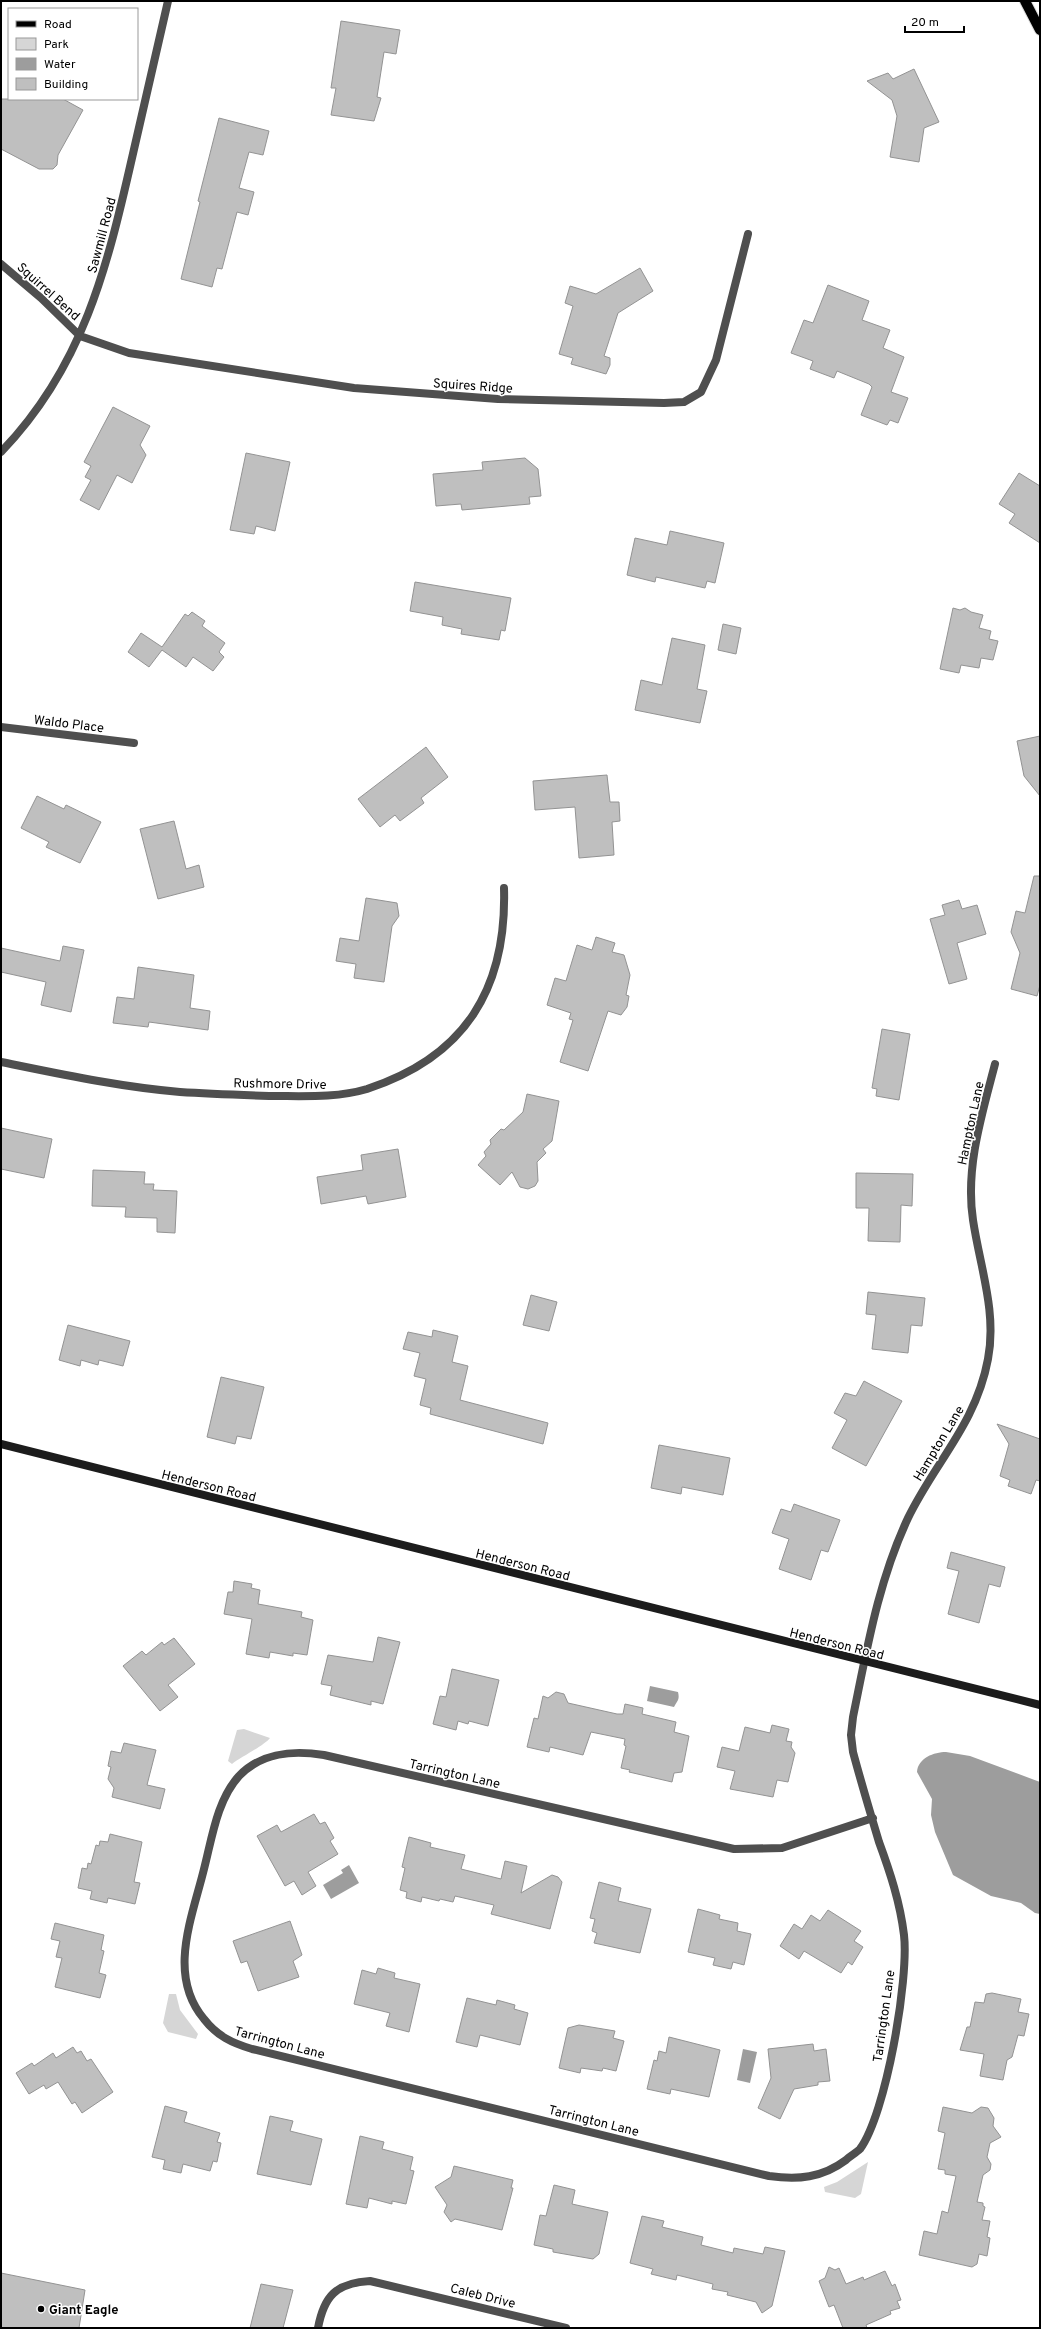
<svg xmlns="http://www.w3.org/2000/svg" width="1041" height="2329" font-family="Overpass,sans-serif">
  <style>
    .green { fill: #d6d6d6 }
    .water { fill: #9d9d9d }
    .building { fill: #bfbfbf; stroke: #939393 }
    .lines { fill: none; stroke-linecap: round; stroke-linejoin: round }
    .primary-casing { stroke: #dbdbdb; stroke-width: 12 }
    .street { stroke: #4f4f4f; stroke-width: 8 }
    .secondary { stroke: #1c1c1c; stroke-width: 8 }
    .primary { stroke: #000; stroke-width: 10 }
    .poi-dot { fill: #000; stroke: #fff; stroke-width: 1.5 }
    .labels { text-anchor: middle; stroke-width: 3; stroke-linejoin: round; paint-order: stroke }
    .street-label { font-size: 13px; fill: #000; stroke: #fff }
    .poi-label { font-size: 13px; font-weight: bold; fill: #000; stroke: #fff; text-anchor: start }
  </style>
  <rect width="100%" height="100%" fill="#fff"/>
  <path class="green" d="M 244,1729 L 270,1738 C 265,1745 241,1757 232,1764 L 228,1761 L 237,1730 Z
    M 169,1994 L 176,1994 L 180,2010 L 198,2034 L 196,2039 L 168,2032 L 163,2023 Z
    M 868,2162 L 861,2194 L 855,2198 L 825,2192 L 824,2187 L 837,2182 Z"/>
  <path class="water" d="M 650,1686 L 678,1692 C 680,1700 677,1701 674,1707 L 647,1701 Z
    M 946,1752 L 970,1756 L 1040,1782 L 1040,1914 L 1035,1913 L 1021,1903 L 991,1896 L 953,1875 L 935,1832 L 931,1815 L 932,1799 L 917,1772 C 918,1758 934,1752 946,1752 Z
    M 349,1865 L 359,1883 L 331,1899 L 323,1885 L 343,1873 L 341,1870 Z
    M 743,2049 L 757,2052 L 750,2083 L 737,2080 Z"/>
  <path class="building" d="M 341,21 L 400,30 L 396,54 L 384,52 L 377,97 L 381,98 L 374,121 L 331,115 L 336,88 L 331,88 Z
    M 914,69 L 939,122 L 924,128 L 919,162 L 890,157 L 897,116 L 892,100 L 867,81 L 888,73 L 893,79 Z
    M 1,99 L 63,99 L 83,110 L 58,155 L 57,165 L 53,169 L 39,169 L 1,149 Z
    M 219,118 L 269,131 L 263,155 L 249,152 L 239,188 L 254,192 L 248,215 L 237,212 L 222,269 L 217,268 L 212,287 L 181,279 L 200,202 L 198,201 Z
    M 640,268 L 653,291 L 618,313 L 604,356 L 610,358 L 610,365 L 606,374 L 571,364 L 573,358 L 559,354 L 573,306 L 565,303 L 570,286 L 596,294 Z
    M 828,285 L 869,301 L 862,320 L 890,330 L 883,348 L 904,357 L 891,392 L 908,398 L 898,423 L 890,420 L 887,425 L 861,415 L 872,387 L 869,384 L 837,371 L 834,378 L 810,369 L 813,361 L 791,353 L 804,320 L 813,323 Z
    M 113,407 L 150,426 L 140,445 L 146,455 L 132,483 L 117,475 L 99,510 L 80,500 L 91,480 L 85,477 L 91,466 L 84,462 Z
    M 246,453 L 290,462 L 275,531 L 256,526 L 254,534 L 230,530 Z
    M 525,458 L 538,469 L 541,496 L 529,497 L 530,504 L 462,510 L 461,504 L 436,506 L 433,474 L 483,470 L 482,462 Z
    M 1019,473 L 1040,486 L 1040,543 L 1009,523 L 1015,514 L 999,504 Z
    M 670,531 L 724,543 L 715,583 L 707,581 L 705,588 L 656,577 L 655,582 L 627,575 L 635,538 L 667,545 Z
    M 415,582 L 511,598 L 505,631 L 501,630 L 499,640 L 461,634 L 462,629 L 442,625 L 443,617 L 410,611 Z
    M 953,608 L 960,610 L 965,608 L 971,612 L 983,615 L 979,628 L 991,631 L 989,639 L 998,641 L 993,660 L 981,658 L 979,668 L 961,665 L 959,673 L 940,669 Z
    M 192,612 L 205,621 L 202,626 L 225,643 L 219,652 L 224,657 L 213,671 L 193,657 L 186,667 L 162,650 L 149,667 L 128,652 L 141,633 L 162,647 L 185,614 L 188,616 Z
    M 723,624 L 741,628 L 736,654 L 718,650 Z
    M 672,638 L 705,645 L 697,689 L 707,691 L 700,723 L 635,710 L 641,680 L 662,685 Z
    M 1040,736 L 1040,796 L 1024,776 L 1017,741 Z
    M 426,747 L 448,777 L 421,798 L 424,803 L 400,821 L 395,815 L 380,827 L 358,799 Z
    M 607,775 L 610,802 L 619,802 L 620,821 L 612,822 L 614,855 L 579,858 L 575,807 L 535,810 L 533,781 Z
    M 37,796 L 64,809 L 66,805 L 101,822 L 80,863 L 46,847 L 49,842 L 21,828 Z
    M 174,821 L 186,869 L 199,865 L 204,887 L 158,899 L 140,829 Z
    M 1034,876 L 1040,876 L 1040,985 L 1037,996 L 1011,989 L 1020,953 L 1011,932 L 1016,911 L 1025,913 Z
    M 366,898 L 397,903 L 399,916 L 392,926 L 384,982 L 354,978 L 356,964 L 336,961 L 340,938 L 359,941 Z
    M 959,900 L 962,909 L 977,905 L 986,934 L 957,943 L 967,979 L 949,984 L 930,919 L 945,915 L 942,905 Z
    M 596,937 L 615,943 L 612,952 L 624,955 L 630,975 L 626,995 L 629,996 L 627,1007 L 621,1015 L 608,1011 L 588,1071 L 560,1062 L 573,1020 L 569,1019 L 571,1013 L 547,1005 L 555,978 L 566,981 L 577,945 L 592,950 Z
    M 63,946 L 84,950 L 71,1012 L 41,1005 L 46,982 L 1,972 L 1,948 L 60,961 Z
    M 138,967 L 194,975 L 190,1008 L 210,1011 L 208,1030 L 149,1022 L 148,1027 L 113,1023 L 117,997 L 134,999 Z
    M 882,1029 L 910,1034 L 899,1100 L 876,1096 L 877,1089 L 872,1088 Z
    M 527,1094 L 559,1101 L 552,1141 L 543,1149 L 546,1153 L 537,1162 L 538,1181 L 535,1186 L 528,1189 L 520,1187 L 512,1172 L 500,1185 L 478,1165 L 486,1156 L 484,1152 L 491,1144 L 490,1140 L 501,1129 L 504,1130 L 523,1112 Z
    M 1,1128 L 52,1139 L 44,1178 L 1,1169 Z
    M 398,1149 L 406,1197 L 368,1204 L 366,1196 L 321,1204 L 317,1177 L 363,1170 L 361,1155 Z
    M 93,1170 L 145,1172 L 144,1184 L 154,1184 L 153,1190 L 177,1191 L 175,1233 L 157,1232 L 157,1218 L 125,1217 L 126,1207 L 92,1206 Z
    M 856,1173 L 913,1174 L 912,1206 L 901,1205 L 900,1242 L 868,1241 L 869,1208 L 856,1208 Z
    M 868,1292 L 925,1298 L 922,1326 L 911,1325 L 908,1353 L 872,1349 L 876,1315 L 866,1314 Z
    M 531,1295 L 557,1302 L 549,1331 L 523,1325 Z
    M 68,1325 L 130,1341 L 123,1366 L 99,1360 L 98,1365 L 81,1360 L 80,1366 L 59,1360 Z
    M 433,1330 L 458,1336 L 452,1362 L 468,1366 L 460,1400 L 548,1423 L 543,1444 L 430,1414 L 431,1408 L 420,1405 L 426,1379 L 414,1376 L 420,1353 L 403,1349 L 408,1332 L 432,1337 Z
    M 221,1377 L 264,1387 L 251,1439 L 237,1436 L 235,1444 L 207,1437 Z
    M 864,1381 L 902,1401 L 866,1466 L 832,1448 L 847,1420 L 834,1413 L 845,1393 L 856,1396 Z
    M 997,1424 L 1040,1439 L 1040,1481 L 1036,1480 L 1031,1494 L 1008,1486 L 1010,1480 L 1000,1476 L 1009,1444 Z
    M 659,1445 L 730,1458 L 723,1495 L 682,1487 L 681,1494 L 651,1488 Z
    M 794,1504 L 840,1520 L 828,1552 L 821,1550 L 811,1580 L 779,1569 L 789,1539 L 772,1533 L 781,1509 L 791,1512 Z
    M 951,1552 L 1005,1567 L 1000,1587 L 989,1584 L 979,1623 L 948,1614 L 959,1571 L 947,1568 Z
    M 234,1581 L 252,1584 L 251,1588 L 260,1590 L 258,1604 L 302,1612 L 301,1617 L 313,1620 L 307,1655 L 293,1653 L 293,1656 L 270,1652 L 269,1658 L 246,1654 L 252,1619 L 224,1614 L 228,1592 L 233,1592 Z
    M 378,1637 L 400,1642 L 383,1704 L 371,1701 L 371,1705 L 330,1695 L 332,1686 L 321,1684 L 328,1655 L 373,1662 Z
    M 174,1638 L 195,1664 L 168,1685 L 178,1697 L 160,1711 L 123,1666 L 142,1651 L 146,1655 L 162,1642 L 164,1645 Z
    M 452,1669 L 499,1680 L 488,1726 L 469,1721 L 468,1724 L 458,1721 L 456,1730 L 433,1724 L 440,1696 L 446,1697 Z
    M 556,1692 L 564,1694 L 568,1703 L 617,1714 L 623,1714 L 625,1704 L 643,1708 L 642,1714 L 676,1722 L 674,1732 L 689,1736 L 682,1772 L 674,1773 L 672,1782 L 629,1772 L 630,1770 L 621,1768 L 626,1746 L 624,1745 L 625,1739 L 591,1732 L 583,1755 L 550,1747 L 549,1752 L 527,1747 L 534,1718 L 538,1719 L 543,1696 L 548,1698 Z
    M 772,1725 L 789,1729 L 786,1741 L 792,1742 L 791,1747 L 795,1753 L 788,1782 L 777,1780 L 773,1797 L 730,1789 L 735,1771 L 717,1767 L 722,1747 L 739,1751 L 745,1727 L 770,1733 Z
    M 124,1743 L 156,1750 L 147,1785 L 165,1789 L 160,1809 L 112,1797 L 114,1788 L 108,1779 L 111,1767 L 108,1766 L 111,1751 L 121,1753 Z
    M 314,1814 L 320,1824 L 325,1822 L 334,1838 L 330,1841 L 338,1854 L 308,1872 L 316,1886 L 302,1895 L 294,1881 L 285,1886 L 257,1836 L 277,1825 L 281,1832 Z
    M 110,1834 L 142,1842 L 134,1882 L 140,1883 L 135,1904 L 108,1898 L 107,1903 L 90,1899 L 92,1891 L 78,1888 L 82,1868 L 87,1869 L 88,1863 L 91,1864 L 96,1845 L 99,1846 L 100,1841 L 108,1842 Z
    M 409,1837 L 431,1843 L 430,1847 L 465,1855 L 461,1869 L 501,1879 L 505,1861 L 527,1866 L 521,1893 L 552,1875 L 558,1877 L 562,1882 L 550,1929 L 491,1914 L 494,1905 L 455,1896 L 453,1902 L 440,1899 L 439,1901 L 422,1897 L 421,1902 L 406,1898 L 407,1892 L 400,1890 L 405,1868 L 402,1867 Z
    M 599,1882 L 621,1888 L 618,1901 L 651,1909 L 640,1953 L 594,1943 L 597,1933 L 592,1931 L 595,1919 L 590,1918 Z
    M 698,1909 L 720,1915 L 719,1919 L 738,1923 L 737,1931 L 751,1934 L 744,1965 L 733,1962 L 731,1969 L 713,1965 L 715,1958 L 688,1952 Z
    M 828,1910 L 861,1931 L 854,1941 L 863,1947 L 852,1965 L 848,1962 L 841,1973 L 804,1951 L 799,1959 L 780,1946 L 794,1924 L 802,1929 L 811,1915 L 820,1921 Z
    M 290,1921 L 302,1955 L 293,1961 L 299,1977 L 258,1991 L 247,1961 L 241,1963 L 233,1941 Z
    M 55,1923 L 104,1935 L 101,1950 L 104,1951 L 99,1973 L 106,1975 L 100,1998 L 55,1987 L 62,1958 L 56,1957 L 60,1941 L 51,1939 Z
    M 378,1968 L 395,1973 L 394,1978 L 420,1984 L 409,2032 L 386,2026 L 390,2013 L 354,2004 L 362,1970 L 376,1974 Z
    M 992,1993 L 1021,1999 L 1018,2012 L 1029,2014 L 1024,2036 L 1018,2035 L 1012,2057 L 1007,2060 L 1003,2080 L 980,2076 L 984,2054 L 960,2050 L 967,2027 L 970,2027 L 975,2002 L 984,2003 L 986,1994 Z
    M 467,1998 L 496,2005 L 497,2000 L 515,2005 L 514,2009 L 528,2013 L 520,2045 L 480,2035 L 477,2047 L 456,2042 Z
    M 579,2025 L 615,2031 L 613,2038 L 624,2041 L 616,2071 L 603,2068 L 602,2071 L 581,2068 L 580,2073 L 559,2068 L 568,2028 Z
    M 669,2037 L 720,2050 L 709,2097 L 671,2089 L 670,2094 L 647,2089 L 654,2060 L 657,2061 L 659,2051 L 666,2053 Z
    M 813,2044 L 814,2051 L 826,2049 L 830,2081 L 818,2082 L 818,2085 L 794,2089 L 780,2119 L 758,2108 L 771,2078 L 768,2049 Z
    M 73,2047 L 77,2053 L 81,2051 L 87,2061 L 91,2059 L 113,2092 L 82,2113 L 75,2102 L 72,2104 L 58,2082 L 46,2089 L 44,2085 L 29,2094 L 16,2073 L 32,2063 L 34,2066 L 53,2053 L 56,2058 Z
    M 165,2106 L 187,2112 L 184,2122 L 220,2133 L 217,2142 L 221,2143 L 217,2162 L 213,2161 L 210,2171 L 183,2164 L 181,2173 L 163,2169 L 165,2160 L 152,2157 Z
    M 943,2107 L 972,2113 L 981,2107 L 988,2108 L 994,2118 L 993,2126 L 1001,2137 L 990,2143 L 987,2157 L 991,2164 L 990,2170 L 983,2175 L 977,2202 L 983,2203 L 983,2206 L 985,2207 L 982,2220 L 990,2221 L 987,2237 L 990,2238 L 987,2256 L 979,2254 L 977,2264 L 972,2267 L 919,2255 L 924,2231 L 937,2234 L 942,2211 L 948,2213 L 956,2176 L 945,2174 L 945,2170 L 938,2169 L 945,2133 L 938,2131 Z
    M 270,2116 L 293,2121 L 290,2131 L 322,2139 L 311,2185 L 257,2174 Z
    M 360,2136 L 384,2142 L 382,2149 L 413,2157 L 410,2170 L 414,2171 L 406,2204 L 392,2201 L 392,2204 L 369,2198 L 367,2208 L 346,2204 Z
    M 454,2166 L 513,2180 L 511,2188 L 513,2188 L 502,2230 L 455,2219 L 451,2222 L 444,2212 L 447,2205 L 435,2187 L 451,2177 Z
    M 554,2185 L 575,2190 L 572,2204 L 608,2212 L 599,2254 L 593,2259 L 553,2252 L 553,2249 L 534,2245 L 540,2215 L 546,2216 Z
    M 642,2216 L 664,2221 L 662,2227 L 703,2237 L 701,2245 L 733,2253 L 734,2248 L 763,2254 L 765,2247 L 785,2251 L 772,2306 L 762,2313 L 756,2302 L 727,2295 L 728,2292 L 712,2289 L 713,2284 L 677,2275 L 676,2280 L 651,2274 L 653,2269 L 630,2263 Z
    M 829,2267 L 835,2270 L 839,2268 L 846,2284 L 863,2277 L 864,2280 L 885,2271 L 892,2286 L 895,2284 L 901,2300 L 897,2301 L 900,2308 L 890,2311 L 891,2314 L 866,2325 L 867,2328 L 843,2328 L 834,2305 L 829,2307 L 819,2281 L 825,2278 Z
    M 1,2273 L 85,2290 L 79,2328 L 1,2328 Z
    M 261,2284 L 293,2290 L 283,2328 L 250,2328 Z"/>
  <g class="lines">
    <defs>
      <path id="primary" d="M 1025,1 L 1040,30"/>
    </defs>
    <use href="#primary" class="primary-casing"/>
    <path class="street" d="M 1,264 L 41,298 L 80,336 L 129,353 L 354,388 L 498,399 L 664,403 L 684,402 L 701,392 L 716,360 L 748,234
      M 1,452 C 83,367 107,268 132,158 C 144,105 156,53 168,1
      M 1,727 L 134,743
      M 1,1062 C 60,1074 120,1087 180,1092 C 211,1094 242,1095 272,1096 C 304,1096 337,1098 367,1089 C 465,1057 507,989 504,888
      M 873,1818 L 782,1848 L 734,1849 L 324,1755 C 293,1750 262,1752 239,1776 C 217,1800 212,1838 204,1869 C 192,1918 167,1975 204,2019 C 217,2036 232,2043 252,2049 L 769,2176 C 798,2180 822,2178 846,2160 C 850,2156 856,2153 860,2149 C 886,2114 909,1979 904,1935 C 900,1902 890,1872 879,1842 C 870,1812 861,1782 853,1752 L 851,1735 L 853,1717 C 867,1649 878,1582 908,1518 C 935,1462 976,1424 988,1359 C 997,1312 980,1267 973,1220 C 965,1168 982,1114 995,1064
      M 318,2328 C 324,2296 336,2283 370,2281 L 566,2328"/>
    <path class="secondary" d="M 1,1444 L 1040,1705"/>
    <use href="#primary" class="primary"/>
  </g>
  <circle class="poi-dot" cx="41" cy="2309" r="4"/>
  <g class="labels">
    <g class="street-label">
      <text transform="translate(101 235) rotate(-75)" y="5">Sawmill Road</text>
      <text transform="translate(49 291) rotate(42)" y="5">Squirrel Bend</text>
      <text transform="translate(473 385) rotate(4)" y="5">Squires Ridge</text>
      <text transform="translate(69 723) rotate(7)" y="5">Waldo Place</text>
      <text transform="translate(280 1083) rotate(1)" y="5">Rushmore Drive</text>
      <text transform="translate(970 1123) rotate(-78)" y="5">Hampton Lane</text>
      <text transform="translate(938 1443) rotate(-59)" y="5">Hampton Lane</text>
      <text transform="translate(209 1485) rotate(14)" y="5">Henderson Road</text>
      <text transform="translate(523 1564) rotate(14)" y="5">Henderson Road</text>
      <text transform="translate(837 1643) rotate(14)" y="5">Henderson Road</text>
      <text transform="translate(455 1773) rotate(13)" y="5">Tarrington Lane</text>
      <text transform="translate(883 2016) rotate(-82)" y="5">Tarrington Lane</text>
      <text transform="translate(280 2042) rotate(15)" y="5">Tarrington Lane</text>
      <text transform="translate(594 2120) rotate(14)" y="5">Tarrington Lane</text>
      <text transform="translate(483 2295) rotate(14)" y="5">Caleb Drive</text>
    </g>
    <g class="poi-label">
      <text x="49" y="2314">Giant Eagle</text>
    </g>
  </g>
  <rect width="1041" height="2329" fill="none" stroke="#000000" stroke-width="4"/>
  <rect x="8" y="8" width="130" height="92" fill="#ffffff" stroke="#999999"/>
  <rect x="16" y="21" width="20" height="6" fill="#000000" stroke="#999999"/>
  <text x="44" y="28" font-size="12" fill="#000000">Road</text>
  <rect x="16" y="38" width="20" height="12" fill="#d6d6d6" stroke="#999999"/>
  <text x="44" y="48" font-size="12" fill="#000000">Park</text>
  <rect x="16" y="58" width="20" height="12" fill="#9d9d9d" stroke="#999999"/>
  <text x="44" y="68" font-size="12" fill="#000000">Water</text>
  <rect x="16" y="78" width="20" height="12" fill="#bfbfbf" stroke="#999999"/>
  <text x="44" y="88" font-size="12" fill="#000000">Building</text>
  <path d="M905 26v6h59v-6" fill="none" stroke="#000000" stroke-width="2"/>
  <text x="911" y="26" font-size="12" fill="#000000" stroke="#ffffff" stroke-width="3" paint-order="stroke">20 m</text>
</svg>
